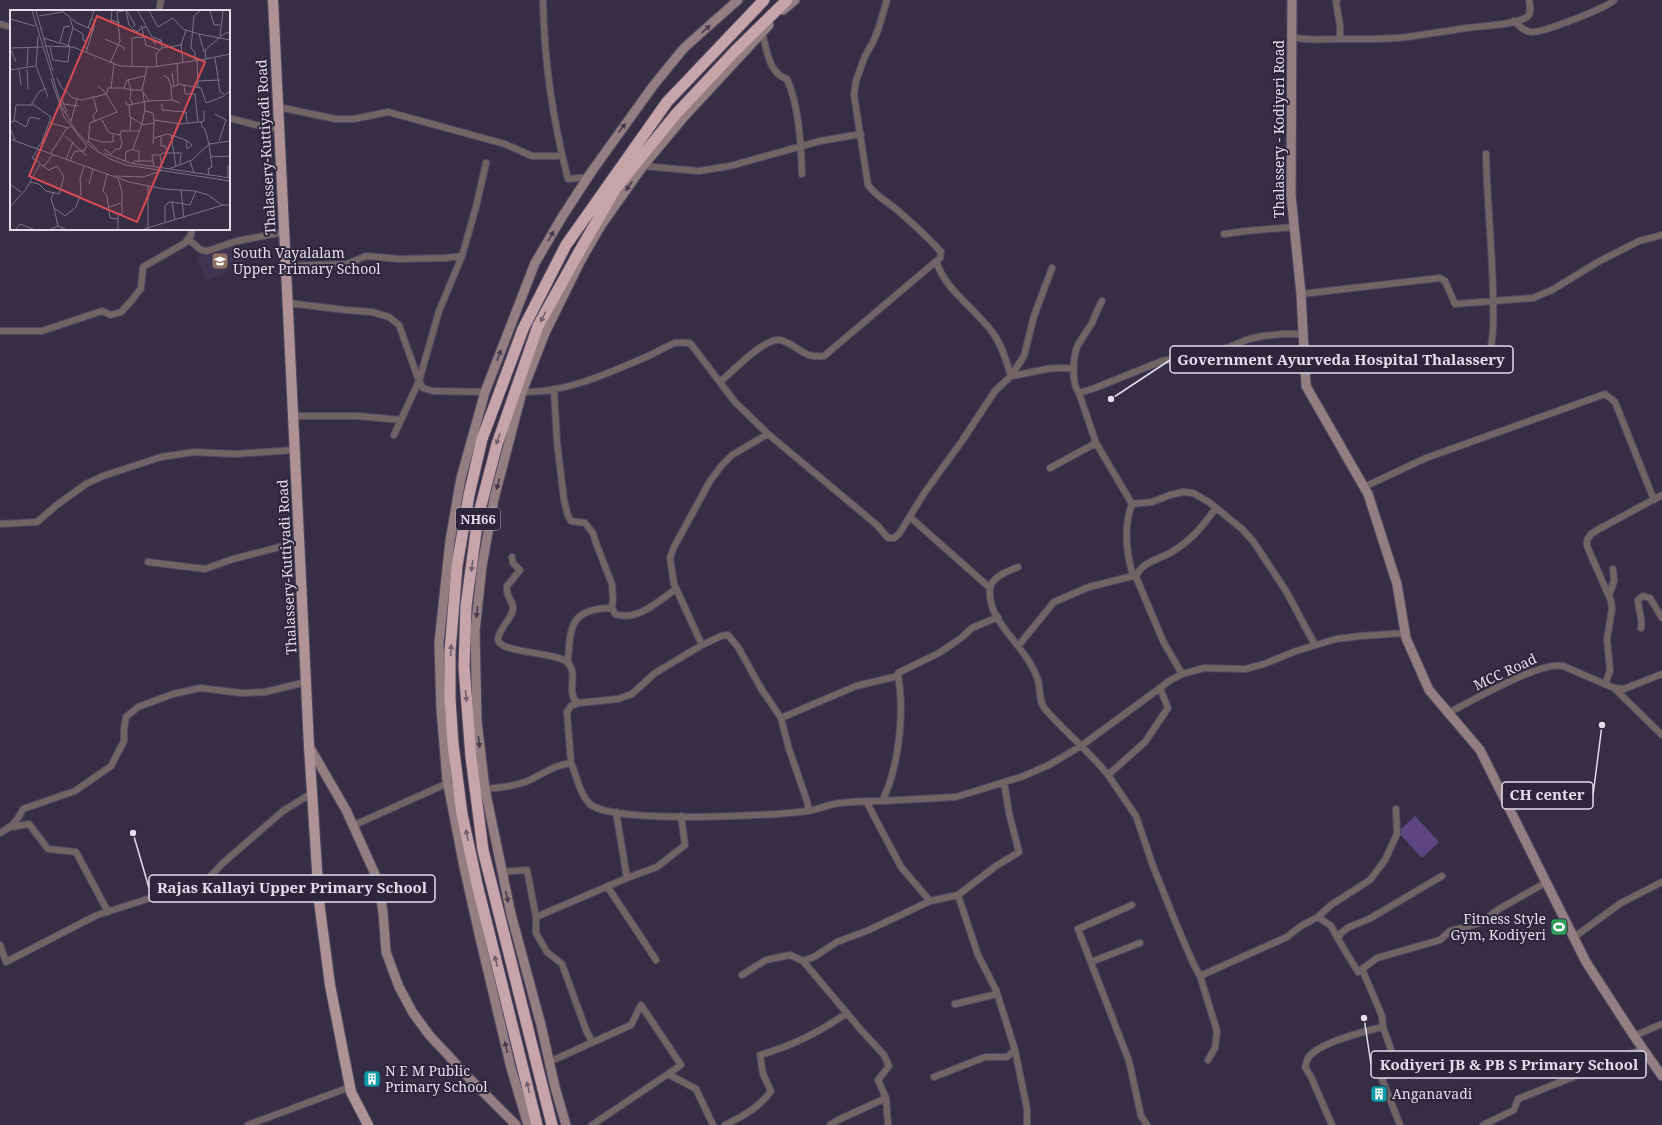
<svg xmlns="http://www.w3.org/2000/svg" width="1662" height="1125" font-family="'Noto Serif',serif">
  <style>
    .built { fill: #3f3451 }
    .green { fill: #5d4682 }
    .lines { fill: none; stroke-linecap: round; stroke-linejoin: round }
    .street-casing { stroke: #514a60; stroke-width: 8 }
    .secondary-casing { stroke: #514a60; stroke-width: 11 }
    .primary-casing { stroke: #514a60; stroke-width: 12 }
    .highway-casing { stroke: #514a60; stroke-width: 13 }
    .street { stroke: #726365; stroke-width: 6 }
    .secondary { stroke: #947e81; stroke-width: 9 }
    .primary { stroke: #af9296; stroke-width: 10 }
    .highway { stroke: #c7a4a9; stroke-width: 11 }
    .oneway { fill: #463b4c }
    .oneway2 { fill: #725e6c }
    .labels { text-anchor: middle; stroke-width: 4; stroke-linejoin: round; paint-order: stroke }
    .shield { fill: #2c253b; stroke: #aba6b6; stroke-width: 1 }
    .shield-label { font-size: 13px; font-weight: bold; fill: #e1ddeb }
    .street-label { font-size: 14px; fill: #e1ddeb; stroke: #2c253b }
    .poi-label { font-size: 14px; fill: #e1ddeb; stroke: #2c253b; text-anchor: start }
    .inset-road { fill: none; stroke: #7a7487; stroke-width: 1 }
    .view { fill: #d84c4f; fill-opacity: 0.15; stroke: #d84c4f; stroke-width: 2 }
    .inset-edge { fill: none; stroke: #e1ddeb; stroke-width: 2 }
    .leader { fill: none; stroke: #e1ddeb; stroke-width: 1.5 }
    .callout-dot { fill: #e1ddeb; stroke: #2c253b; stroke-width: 1.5 }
    .callout { fill: #2c253b; stroke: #e1ddeb; stroke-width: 1.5 }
    .callout-label { font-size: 15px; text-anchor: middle; font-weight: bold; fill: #e1ddeb }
  </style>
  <rect width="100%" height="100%" fill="#362e45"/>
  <path class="built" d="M 234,240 L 245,263 L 207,281 L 196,258 Z"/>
  <path class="green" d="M 1415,816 L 1439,842 L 1422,858 L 1398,832 Z"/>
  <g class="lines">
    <defs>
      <path id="street" d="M 543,0 C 544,60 553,121 568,179 L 588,177
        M 1337,0 L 1336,2 L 1340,26 L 1340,39
        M 159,11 L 161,0
        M 1514,21 C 1520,26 1524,32 1532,32 C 1542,33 1609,7 1614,0
        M 0,24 L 11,27
        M 762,32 C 767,49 768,73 787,79 C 799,105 801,145 802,174
        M 1292,37 C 1308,41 1322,39 1338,39 C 1361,39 1384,40 1407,37 C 1427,34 1447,31 1467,28 C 1481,26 1516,25 1527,17 C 1532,13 1530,6 1529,0
        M 278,107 L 336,119 L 354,119 L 388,112 L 505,144 L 532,156 L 562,156
        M 229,118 L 256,125 L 279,129
        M 643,166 L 699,171 L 730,166 L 820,141 L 861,134
        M 1224,234 L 1246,231 L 1294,227
        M 188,239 L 201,250 L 207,251 L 237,241 L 284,232
        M 937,262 C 943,289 981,313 995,336 C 1003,348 1007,363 1011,376
        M 286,266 L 347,264 L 366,256 L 399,259 L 445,258 L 462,256
        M 1301,294 L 1440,278 L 1445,281 L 1455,304 L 1533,298 L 1552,290 L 1598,262 L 1639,241 L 1662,235
        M 1102,301 C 1098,308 1095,316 1092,323 C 1087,331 1081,339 1077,347 C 1073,359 1071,382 1079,393 L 1095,388 L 1162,361 L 1214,353 L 1249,339 L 1263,336 L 1283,334 L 1303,334
        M 288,303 L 346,310 L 372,312 L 389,317 L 399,325 L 419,381 L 423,388 L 433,391 L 485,392
        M 0,331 L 42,331 L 102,311 L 111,315 L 121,312 L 132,300 L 141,288 L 143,267 L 185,243 L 191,235 L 192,229
        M 1461,365 L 1489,354 C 1495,334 1493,312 1493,292 C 1492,246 1487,200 1486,154
        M 1011,376 C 1032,373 1052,365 1074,369
        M 720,382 C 732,372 764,338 779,340 C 782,340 788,343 790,344 C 804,352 807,358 824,356 L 940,258 L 941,252 C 927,236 912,223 896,209 C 886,201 875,195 868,185 L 854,95 L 856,81 L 865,56 L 873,42 L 878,30 L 887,0
        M 554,389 L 557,442 L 564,500 L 568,516 L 571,521 L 585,523 L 593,533 L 596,543 L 608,574 L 612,584 L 613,599 L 612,608 L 615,614 C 638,622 658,601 676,589
        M 522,392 C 563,393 602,376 639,360 C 651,356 664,347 675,343 C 679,342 685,343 690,343 L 735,402 L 768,434 L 877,525 L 888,538 L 894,538 L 899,534 L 925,492 L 962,441 L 995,391 L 1011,376 L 1024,356 L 1034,316 L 1052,268
        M 1079,393 L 1096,443 L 1132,504 C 1123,528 1126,552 1133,576
        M 293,416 L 357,416 L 401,420
        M 394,435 L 419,381 L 439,311 L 462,256 L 476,207 L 486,163
        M 1050,468 L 1096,443
        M 1364,487 L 1426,458 L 1605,394 L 1615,402 L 1654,500
        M 1132,504 L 1152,502 L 1170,495 L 1183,492 L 1193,493 L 1209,502 L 1242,529 L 1253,541 L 1286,591 L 1315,645
        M 911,518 L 990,588
        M 0,524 L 37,522 L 58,504 L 86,484 L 103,476 L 161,457 L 194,452 L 235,454 L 295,450
        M 512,557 L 513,563 L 520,570 L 507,586 C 505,597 514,601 513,609 C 512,619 499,628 498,639 C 498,654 557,651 568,663 C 579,675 565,693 578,703 L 618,699 L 632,694 L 655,673 L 702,645 L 674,584 L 670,558 L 674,547 L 710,481 L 722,465 L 732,455 L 768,434
        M 148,562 L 205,569 L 233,559 L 299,542
        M 1018,567 C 1008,571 991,577 990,589 C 987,618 1017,640 1030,663 C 1033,668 1036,674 1038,680 C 1041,690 1038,700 1045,709 C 1065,732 1089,751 1108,775 L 1145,742 L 1168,708 L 1160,688 L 1169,681 L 1182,674 L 1204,668 L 1245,669 L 1264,664 L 1296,651 L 1336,639 L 1361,636 L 1405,633
        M 1609,595 L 1614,581 L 1613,569
        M 1641,628 C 1643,619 1638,609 1638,600 L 1643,596 L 1650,598 L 1662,618
        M 702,645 L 721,636 L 728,635 L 738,647 L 762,690 L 781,718 L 789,749 L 807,801 L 809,811
        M 1018,646 L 1054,602 L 1089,587 L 1133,576 L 1136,577
        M 568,663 C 570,627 570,608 612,608
        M 1182,674 L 1163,641 L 1136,577 C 1140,563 1159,559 1170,553 C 1191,541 1202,527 1216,508
        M 1605,684 L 1610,671 L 1607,639 L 1612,609 L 1611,601 L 1587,546 L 1587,540 L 1591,534 L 1599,529 L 1662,495
        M 1614,688 L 1662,735
        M 1448,713 C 1472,701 1540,661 1563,666 L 1614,688 L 1624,689 L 1662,674
        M 781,718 L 856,686 L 898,676
        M 571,763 L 567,712 L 571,706 L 578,703
        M 1108,775 L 1136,816 L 1153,866 L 1175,921 L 1193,963 L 1200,976 L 1217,1031 L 1215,1048 L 1208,1060
        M 485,789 C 499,788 511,787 525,782 C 540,776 553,765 571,763 C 577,776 579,793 590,804 C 611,824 774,816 807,811 C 816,810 825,806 834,804 C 850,801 866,801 882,801 C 897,773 903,723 900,691 C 900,685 898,679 898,673 L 939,653 L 961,638 L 972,628 L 998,617
        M 866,801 L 901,867 L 930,901 L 958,895 L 978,955 L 996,990 L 1015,1050 L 1027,1109 L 1027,1125
        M 882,801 L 956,797 L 1021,777 L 1049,765 L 1081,746 L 1160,688
        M 352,826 L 448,783
        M 11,827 L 29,824 L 48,849 L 76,852 L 108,912
        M 0,833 C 11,827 17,822 23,809 L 75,791 L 111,766 L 124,741 L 124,729 L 126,717 L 138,707 L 173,694 L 200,688 L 242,693 L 265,692 L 306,682
        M 502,872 L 527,870 L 536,917 L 536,933 L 547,952 L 562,964 L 586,1030 L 592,1042
        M 627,878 L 657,867 L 685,845 L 681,816
        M 607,886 L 656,960
        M 958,895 L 996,866 L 1019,852 L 1009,813 L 1004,782
        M 1132,905 L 1078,929 L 1129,1061 L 1141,1116 L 1147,1125
        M 536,917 L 627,878 L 616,812
        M 1318,917 L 1331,905 L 1370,880 L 1385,860 L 1397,834 L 1396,809
        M 1573,938 L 1621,903 L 1662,882
        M 1338,939 L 1341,933 L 1349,927 L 1369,919 L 1442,876
        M 0,945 L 6,962 L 97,915 L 154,897 L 203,884 L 223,863 L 283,811 L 312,793
        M 803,961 L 861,1030 L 884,1055 L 889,1066 L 878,1080 L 886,1098 L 838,1120 L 830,1125
        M 1091,962 L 1140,943
        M 1362,969 L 1382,1016 L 1383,1027 L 1398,1069 L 1387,1074 L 1382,1079 L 1400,1125
        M 742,975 L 766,960 L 790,955 L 803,961 L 814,957 L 837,942 L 869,930 L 930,901
        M 1200,976 L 1287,937 L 1301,926 L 1318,917 L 1331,926 L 1338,939 L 1358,972 L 1377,958 L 1440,940 L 1450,931 L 1480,923 L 1499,909 L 1545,883
        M 955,1004 L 997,994
        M 1634,1036 L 1662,1024
        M 549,1062 L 631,1025 L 641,1005 L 681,1065 L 668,1074
        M 934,1077 L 985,1057 L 1007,1057 L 1015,1050
        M 886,1098 L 888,1125
        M 248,1125 L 350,1087
        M 592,1125 L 668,1074 L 696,1089 L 713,1125
        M 725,1125 C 743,1116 759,1108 771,1091 L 763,1074 L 760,1055 C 792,1046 820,1032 847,1013
        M 1332,1125 L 1311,1077 L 1305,1067 C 1306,1064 1307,1061 1308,1058 C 1318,1043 1365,1031 1383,1027
        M 1483,1125 L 1514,1110 L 1518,1099 L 1643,1049"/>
      <path id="secondary" d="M 1292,0 L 1291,195 L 1301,294 L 1306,386 L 1368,494 L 1397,584 L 1406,638 L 1429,690 L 1480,750 L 1586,962 L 1634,1036 L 1662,1076
        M 783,10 L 795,0
        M 309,746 L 346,810 L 375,874 L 380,894 L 383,912 L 386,952 L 399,987 L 413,1013 L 430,1036 L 447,1054 L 465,1074 L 516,1125
        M 528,1125 L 511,1068 L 480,938 L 464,867 L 447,780 L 441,709 L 439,643 L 450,541 L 461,478 L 485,392 L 535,263 L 562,217 L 592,171 L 653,86 L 684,48 L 738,0
        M 566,1125 L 555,1087 L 541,1025 L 511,914 L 485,789 L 477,721 L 475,631 L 482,566 L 494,499 L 522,392 L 545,333 L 580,262 L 600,227 L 643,166 L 683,118 L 769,25"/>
      <path id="primary" d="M 273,0 L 309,746 L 319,901 L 330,985 L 351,1092 L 368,1125"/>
      <path id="highway" d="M 537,1125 L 477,884 L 462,814 L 453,744 L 450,699 L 450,651 L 457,566 L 469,495 L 482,439 L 523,329 L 566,245 L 667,102 L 764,0
        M 552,1125 L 483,850 L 471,757 L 464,667 L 466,606 L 478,517 L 497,444 L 538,326 L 579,252 L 616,188 L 676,114 L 735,51 L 787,0"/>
    </defs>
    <use href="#street" class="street-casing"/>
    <use href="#secondary" class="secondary-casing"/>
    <use href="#primary" class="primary-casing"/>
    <use href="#highway" class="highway-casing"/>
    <use href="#street" class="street"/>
    <use href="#secondary" class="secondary"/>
    <use href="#primary" class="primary"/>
    <use href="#highway" class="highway"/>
  </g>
  <defs><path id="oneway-solid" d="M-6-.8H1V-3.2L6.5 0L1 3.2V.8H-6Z"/></defs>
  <g class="oneway">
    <use href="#oneway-solid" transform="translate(706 29) rotate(-42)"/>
    <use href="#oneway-solid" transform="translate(622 128) rotate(-53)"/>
    <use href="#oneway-solid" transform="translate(629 186) rotate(125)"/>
    <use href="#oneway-solid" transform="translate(551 236) rotate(-60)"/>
    <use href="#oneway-solid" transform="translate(499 355) rotate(-70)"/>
    <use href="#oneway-solid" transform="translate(498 484) rotate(105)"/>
    <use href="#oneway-solid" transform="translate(477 612) rotate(96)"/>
    <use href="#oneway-solid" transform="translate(479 742) rotate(84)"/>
    <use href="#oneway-solid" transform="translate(507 897) rotate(77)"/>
    <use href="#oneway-solid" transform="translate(506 1047) rotate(-103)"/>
  </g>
  <g class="oneway2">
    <use href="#oneway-solid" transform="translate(543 317) rotate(118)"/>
    <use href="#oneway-solid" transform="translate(498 439) rotate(109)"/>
    <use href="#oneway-solid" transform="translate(472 566) rotate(98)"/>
    <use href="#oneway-solid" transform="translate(451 650) rotate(-87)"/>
    <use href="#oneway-solid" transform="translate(466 696) rotate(85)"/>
    <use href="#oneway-solid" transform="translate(467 835) rotate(-102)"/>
    <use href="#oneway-solid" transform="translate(496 961) rotate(-104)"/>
    <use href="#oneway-solid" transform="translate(528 1087) rotate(-104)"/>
  </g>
  <defs>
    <symbol id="school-square" viewBox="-11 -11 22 22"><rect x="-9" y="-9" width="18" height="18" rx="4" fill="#8d6e63" stroke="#2c253b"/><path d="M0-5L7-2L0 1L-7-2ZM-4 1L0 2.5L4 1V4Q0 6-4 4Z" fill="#fff"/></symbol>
    <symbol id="stadium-square" viewBox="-11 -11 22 22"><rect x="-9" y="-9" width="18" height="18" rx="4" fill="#2e9e5b" stroke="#2c253b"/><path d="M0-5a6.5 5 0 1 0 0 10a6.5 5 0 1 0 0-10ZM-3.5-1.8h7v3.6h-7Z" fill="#fff"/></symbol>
    <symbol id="building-square" viewBox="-11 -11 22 22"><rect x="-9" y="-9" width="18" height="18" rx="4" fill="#0f9aa8" stroke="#2c253b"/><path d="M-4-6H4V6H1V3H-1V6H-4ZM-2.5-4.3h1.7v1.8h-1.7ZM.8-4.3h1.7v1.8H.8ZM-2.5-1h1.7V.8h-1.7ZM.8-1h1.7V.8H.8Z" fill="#fff"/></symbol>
  </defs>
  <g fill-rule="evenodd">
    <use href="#school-square" x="210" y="251" width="20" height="20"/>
    <use href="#stadium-square" x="1549" y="917" width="20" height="20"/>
    <use href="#building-square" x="362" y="1069" width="20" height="20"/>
    <use href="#building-square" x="1369" y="1084" width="20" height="20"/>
  </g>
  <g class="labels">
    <rect class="shield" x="456" y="508" width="44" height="22" rx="3"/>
    <g class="shield-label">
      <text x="478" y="524">NH66</text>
    </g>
    <g class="street-label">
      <text transform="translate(1279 129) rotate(-90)" y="5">Thalassery - Kodiyeri Road</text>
      <text transform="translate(266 147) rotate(-93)" y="5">Thalassery-Kuttiyadi Road</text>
      <text transform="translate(287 567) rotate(-93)" y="5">Thalassery-Kuttiyadi Road</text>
      <text transform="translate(1505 672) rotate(-25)" y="5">MCC Road</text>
    </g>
    <g class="poi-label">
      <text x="233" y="258">South Vayalalam<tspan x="233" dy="16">Upper Primary School</tspan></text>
      <text x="1546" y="924" text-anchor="end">Fitness Style<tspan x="1546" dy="16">Gym, Kodiyeri</tspan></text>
      <text x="385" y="1076">N E M Public<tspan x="385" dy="16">Primary School</tspan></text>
      <text x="1392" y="1099">Anganavadi</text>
    </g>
  </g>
  <g transform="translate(10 10)">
    <rect width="220" height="220" fill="#362e45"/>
    <path class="inset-road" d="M 22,1 L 52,97 L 66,121 L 81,137 L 100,149 L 116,155 L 220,171M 26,1 L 43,61M 52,1 L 67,13 L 83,20 L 76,42M 102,1 L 101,10 L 110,13M 116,1 L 119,15 L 125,21 L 129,21 L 132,15M 117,1 L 125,15 L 123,17M 128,1 L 142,27 L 151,30 L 152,38 L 146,44 L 147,56M 139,1 L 148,17 L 163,8 L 173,19 L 189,24 L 194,42M 200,1 L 204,15 L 210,15M 29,6 L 52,2M 0,9 L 25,16M 82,9 L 85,11 L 83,21M 136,17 L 132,18 L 136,35 L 150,40M 63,18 L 73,24 L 73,30 L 76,31 L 74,37 L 78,39M 78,18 L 84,1M 189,24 L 220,30M 28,26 L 26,56 L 38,87M 210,26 L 213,1M 33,28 L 60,36 L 58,52 L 43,50 L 40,37M 95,29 L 113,37 L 114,40M 50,32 L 54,17 L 60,16M 146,34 L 143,32 L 152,31M 171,34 L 173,52M 58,35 L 63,18 L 60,9M 35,36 L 63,37 L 110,56 L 143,57 L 196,49 L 195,40 L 215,23 L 220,23M 0,38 L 6,52M 0,38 L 32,37M 152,38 L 171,35 L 176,20M 205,48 L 210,82 L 214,84M 196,49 L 220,44M 185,50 L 185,42 L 181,38 L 184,6 L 190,1M 187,51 L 188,77M 100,53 L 110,31 L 107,2 L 114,1M 122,55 L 122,28 L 135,27M 17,56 L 18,37M 17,59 L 18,79M 0,60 L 25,56M 9,60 L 11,75M 162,63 L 164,76M 154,65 L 158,68 L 161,76M 47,68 L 51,77 L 63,88 L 72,90 L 97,84M 41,69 L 54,107 L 76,135M 118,70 L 121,80 L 132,80M 188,71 L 210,70M 168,74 L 191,78 L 196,93 L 212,87 L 220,81M 174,75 L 175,84 L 185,84 L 188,112 L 191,112 L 192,117 L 195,119 L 199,134M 101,78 L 114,78 L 121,80M 114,78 L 117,70 L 135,66M 121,80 L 120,89 L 123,94M 97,83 L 98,78 L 101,78 L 104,54M 83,86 L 87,101 L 83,105 L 85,112M 52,90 L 57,102M 162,90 L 161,77 L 168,75 L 167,53M 115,91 L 118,95 L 139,91 L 132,80 L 137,57M 139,91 L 162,90 L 170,93M 53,94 L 69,96M 152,94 L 152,100 L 176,102 L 177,113M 21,95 L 29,82 L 36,78M 135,101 L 143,103 L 144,110M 205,104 L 216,110 L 209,131M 92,110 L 99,123 L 110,125 L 112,133 L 110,139 L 106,139 L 101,144 L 94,139M 4,111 L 6,95 L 24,95 L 41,107 L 32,132 L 27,138M 61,111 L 67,89M 0,112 L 6,111 L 16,117 L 20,107 L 30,109M 191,112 L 194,111 L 194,101M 40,113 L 58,118 L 60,117M 132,114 L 135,99 L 133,82M 131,115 L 144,113 L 144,110 L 171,114 L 188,112M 0,118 L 5,130M 120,120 L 121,107M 110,125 L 111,121 L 129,121M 161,125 L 176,130 L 177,139 L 182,135 L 176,130M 55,126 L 77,146M 151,126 L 151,136 L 155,136 L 157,143M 79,128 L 91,132 L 103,132 L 103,125M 144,128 L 157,124 L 161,125 L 166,156M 0,129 L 119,172 L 154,179 L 185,181 L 198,185 L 212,195 L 220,195M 78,131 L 87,139M 78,132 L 80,113 L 107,102 L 95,82 L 88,76M 143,134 L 144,113M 28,139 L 22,148 L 30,153M 123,140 L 129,141 L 129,152M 41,143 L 57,118M 94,143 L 120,153 L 220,168M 200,147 L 220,146M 56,149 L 63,132M 60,150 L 65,141 L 74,141 L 77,135M 115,151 L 116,142 L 123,139 L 132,114 L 120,107 L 119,95M 180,151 L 184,163M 123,153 L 124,151 L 143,151M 34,156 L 43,144M 144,156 L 142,145 L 150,145M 152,157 L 150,145 L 152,143 L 171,143 L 170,154M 159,159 L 182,150 L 199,134 L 220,131M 97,164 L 93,181 L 97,186 L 100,208 L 108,209M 199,165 L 198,159 L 202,157 L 199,134M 105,166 L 133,167 L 151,161M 218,167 L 218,156 L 220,156M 108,168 L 112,182 L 112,204 L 108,204 L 108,219M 0,174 L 11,182M 79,174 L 83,159M 138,176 L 138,219M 171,180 L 174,208M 44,182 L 41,189 L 44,198M 0,197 L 16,179 L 30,154 L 39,160 L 47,156 L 54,167 L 49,184 L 36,181 L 29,174 L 20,172M 99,197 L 111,193M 165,210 L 162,192 L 180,195 L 186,181M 155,212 L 155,196 L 159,192 L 162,192M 48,216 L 44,198 L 55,206 L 66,197 L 71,183 L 70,169 L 74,156M 6,219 L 10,214 L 23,219M 41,219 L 48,216 L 55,219M 134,219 L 213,195"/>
    <path class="view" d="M 87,6 L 195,52 L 127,212 L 19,166 Z"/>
    <rect width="220" height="220" class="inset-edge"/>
  </g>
  <path class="leader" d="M1111 399L1170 360M1602 725L1593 795M133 833L149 888M1364 1018L1371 1064"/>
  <g class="callout-dot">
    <circle cx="1111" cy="399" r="4"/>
    <circle cx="1602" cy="725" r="4"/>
    <circle cx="133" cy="833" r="4"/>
    <circle cx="1364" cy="1018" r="4"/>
  </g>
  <g class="callout">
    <rect x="1170" y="346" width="343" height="27" rx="4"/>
    <rect x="1502" y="782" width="91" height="27" rx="4"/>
    <rect x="149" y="875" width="286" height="27" rx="4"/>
    <rect x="1371" y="1051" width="275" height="27" rx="4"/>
  </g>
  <g class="callout-label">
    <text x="1341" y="365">Government Ayurveda Hospital Thalassery</text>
    <text x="1547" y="800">CH center</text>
    <text x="292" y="893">Rajas Kallayi Upper Primary School</text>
    <text x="1509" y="1070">Kodiyeri JB &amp; PB S Primary School</text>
  </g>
</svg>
